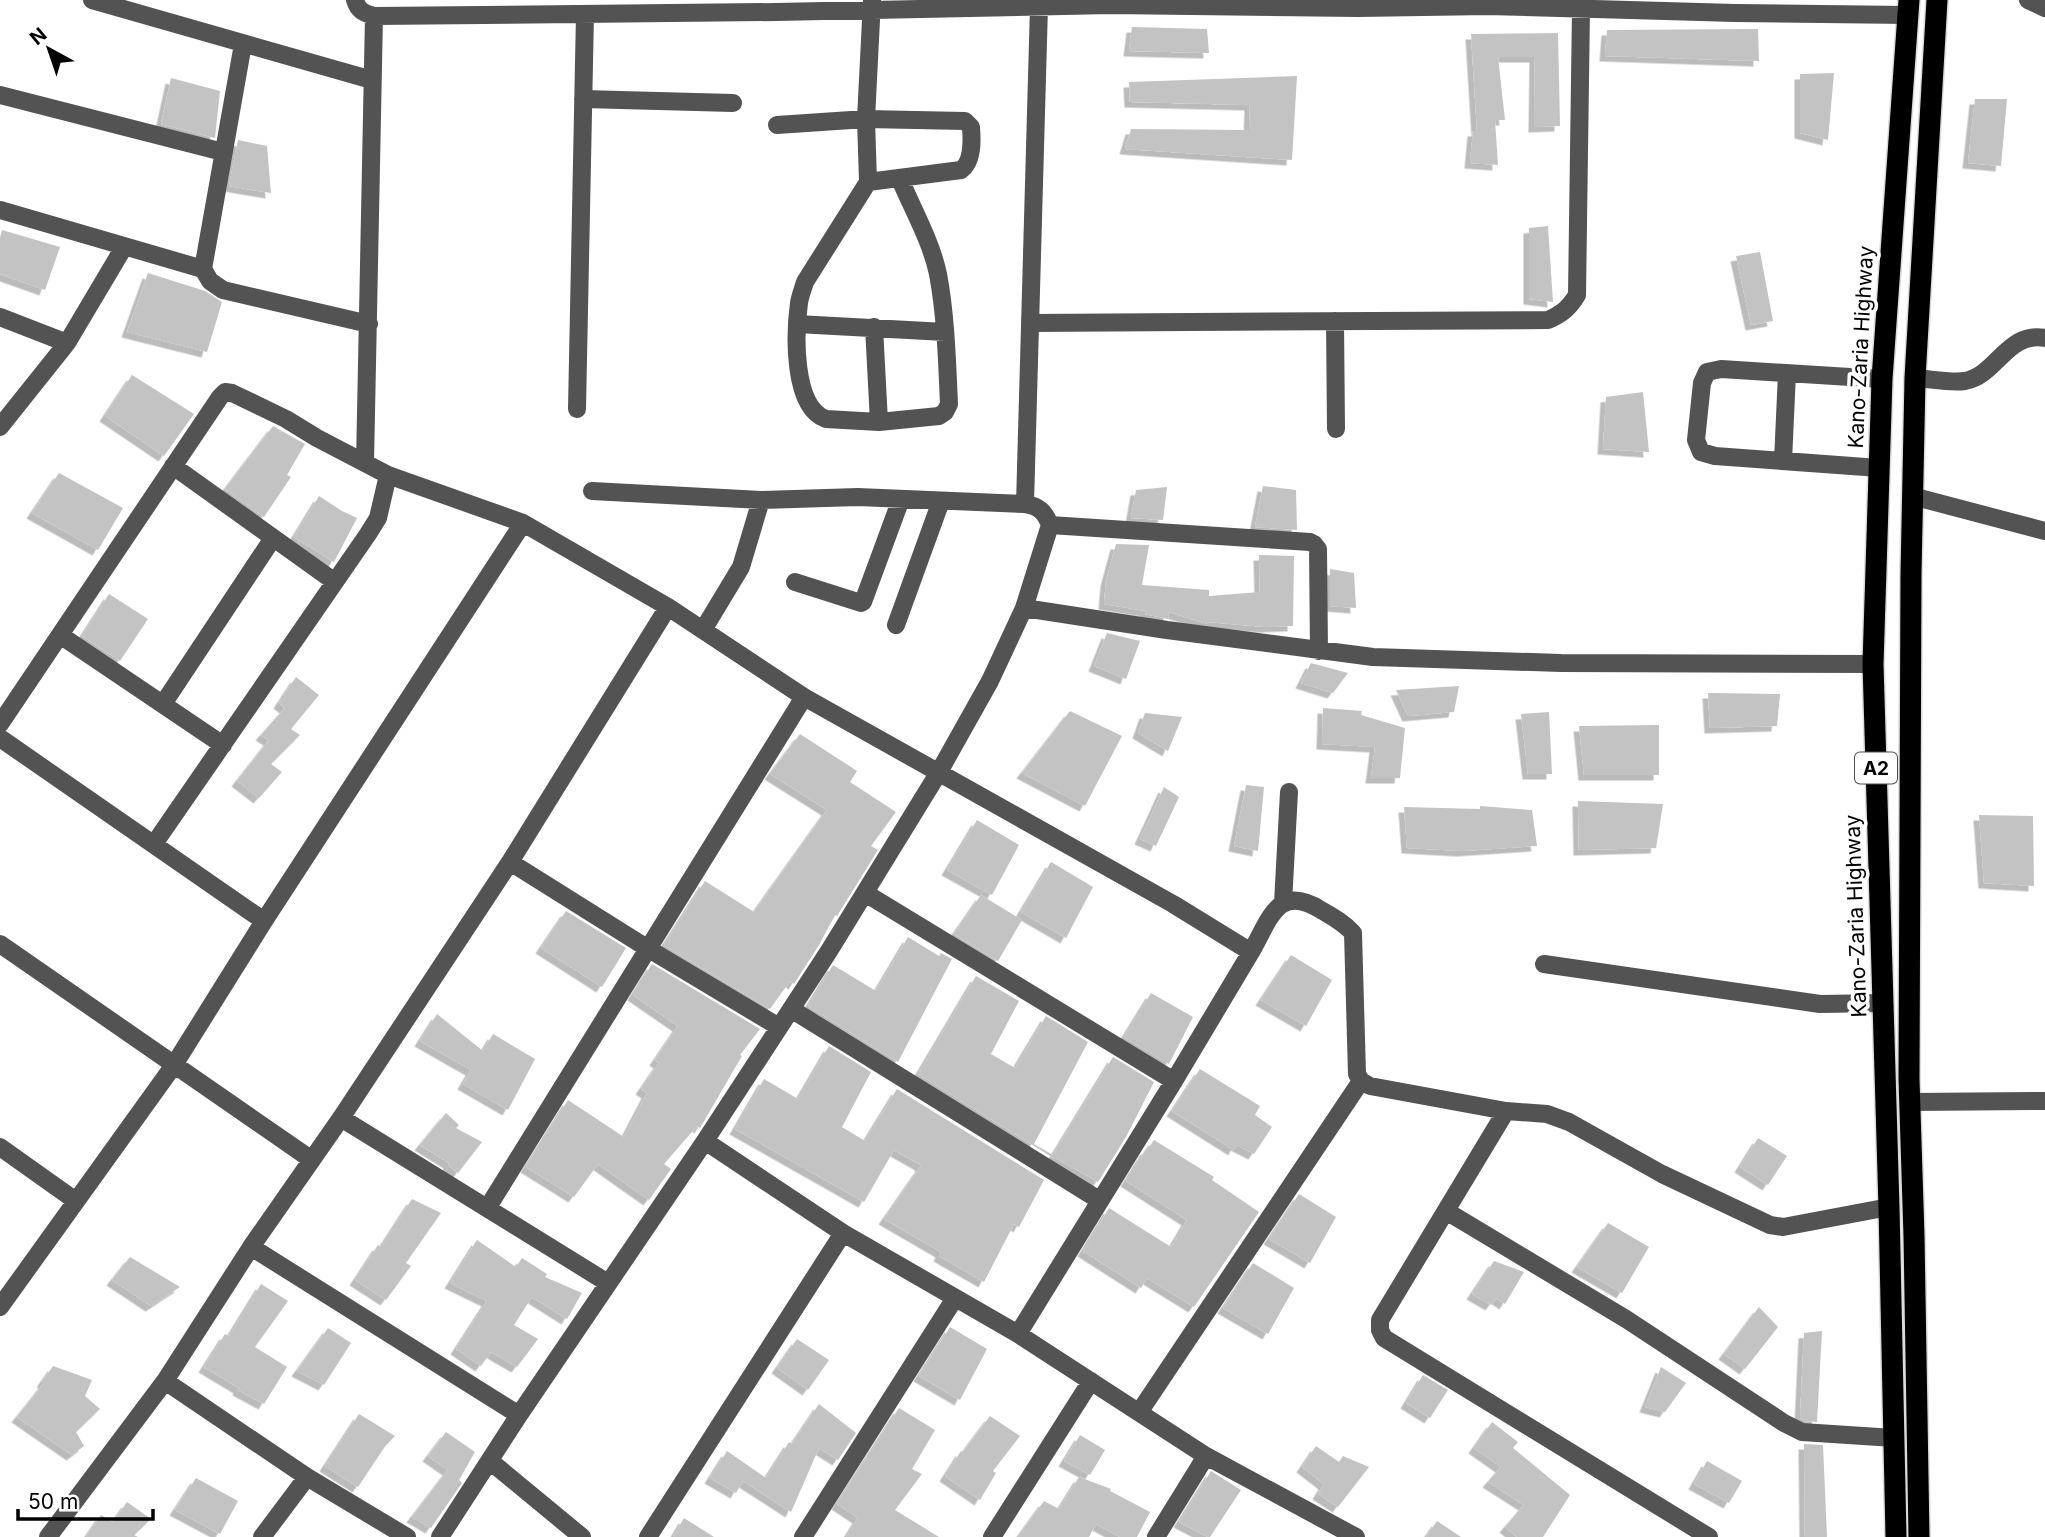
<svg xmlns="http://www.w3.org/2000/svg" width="2045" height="1537" font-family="Inter,sans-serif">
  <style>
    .building { fill: #c3c3c3; filter: url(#shadow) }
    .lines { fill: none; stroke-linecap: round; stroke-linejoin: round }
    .highway-casing { stroke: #dbdbdb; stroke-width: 24 }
    .minor { stroke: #535353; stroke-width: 18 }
    .highway { stroke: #000; stroke-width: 21 }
    .labels { text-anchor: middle; stroke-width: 7; stroke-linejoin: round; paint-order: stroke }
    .shield { fill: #fff; stroke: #4c4c4c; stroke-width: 2 }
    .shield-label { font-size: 19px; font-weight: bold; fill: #000 }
    .street-label { font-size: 21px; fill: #000; stroke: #fff }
  </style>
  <defs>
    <filter id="shadow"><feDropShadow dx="-5.5" dy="5.5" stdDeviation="0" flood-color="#0004"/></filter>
  </defs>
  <rect width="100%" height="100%" fill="#fff"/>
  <path class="building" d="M 1132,27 L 1207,29 L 1209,53 L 1129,51 Z
    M 1758,29 L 1759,61 L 1605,56 L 1607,30 Z
    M 1558,33 L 1560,126 L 1534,127 L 1535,57 L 1498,57 L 1505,120 L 1495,120 L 1498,165 L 1470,163 L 1473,131 L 1477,131 L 1471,34 Z
    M 1834,73 L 1828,140 L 1800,133 L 1800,74 Z
    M 1297,76 L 1292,160 L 1125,149 L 1131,129 L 1249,130 L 1250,105 L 1130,102 L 1129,82 Z
    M 171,78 L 220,91 L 215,138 L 161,124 Z
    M 1975,99 L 2007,99 L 2001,166 L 1968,163 Z
    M 238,140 L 267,146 L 271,193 L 229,186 Z
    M 1548,226 L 1553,302 L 1529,299 L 1529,228 Z
    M 2,230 L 60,247 L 45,290 L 0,274 L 0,238 Z
    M 1760,252 L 1773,321 L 1751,325 L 1736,256 Z
    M 148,273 L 205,291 L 222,302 L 207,352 L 127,332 Z
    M 132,375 L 194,414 L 164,456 L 105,416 Z
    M 1643,392 L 1649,452 L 1603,449 L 1606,397 Z
    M 273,426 L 305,444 L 287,475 L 291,477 L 264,517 L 225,489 Z
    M 59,473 L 123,508 L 98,550 L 32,513 Z
    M 1263,486 L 1296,490 L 1297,530 L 1255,527 Z
    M 1167,487 L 1163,520 L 1131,518 L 1136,490 Z
    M 319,496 L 342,511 L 357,518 L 334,562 L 294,537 Z
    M 1116,544 L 1149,545 L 1142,585 L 1209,590 L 1209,596 L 1260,592 L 1259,555 L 1294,556 L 1293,626 L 1265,627 L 1208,622 L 1208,624 L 1169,612 L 1168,619 L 1145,614 L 1146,611 L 1104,604 L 1106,581 Z
    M 1330,569 L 1354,573 L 1356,608 L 1330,606 Z
    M 109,594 L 148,619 L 120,661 L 82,636 Z
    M 1107,633 L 1140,641 L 1126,679 L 1094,666 Z
    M 1311,663 L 1348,673 L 1333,693 L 1301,683 Z
    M 296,677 L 319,695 L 291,729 L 300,735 L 271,764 L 282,772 L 259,798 L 237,781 L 269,740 L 261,735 L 285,708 L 279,703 Z
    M 1459,686 L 1454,712 L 1408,716 L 1396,690 Z
    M 1708,693 L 1780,694 L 1777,726 L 1710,728 Z
    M 1323,708 L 1362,711 L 1361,715 L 1405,728 L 1400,778 L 1371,778 L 1375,747 L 1322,744 Z
    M 1070,711 L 1122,736 L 1085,806 L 1022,773 Z
    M 1549,712 L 1552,774 L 1528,774 L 1521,714 Z
    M 1145,713 L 1182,717 L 1168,751 L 1138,733 Z
    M 1659,725 L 1659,775 L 1584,775 L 1579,726 Z
    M 800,734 L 857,771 L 850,782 L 896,812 L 871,846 L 878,850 L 837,916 L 835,915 L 819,945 L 794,984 L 790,981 L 770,1009 L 664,945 L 705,881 L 754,912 L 827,810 L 770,774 Z
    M 1246,785 L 1264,787 L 1258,851 L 1234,846 Z
    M 1164,787 L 1179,797 L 1156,846 L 1140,839 Z
    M 1578,801 L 1663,804 L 1656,848 L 1579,850 Z
    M 1480,806 L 1532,810 L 1537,846 L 1462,851 L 1407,848 L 1404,807 L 1480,809 Z
    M 1979,815 L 2033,816 L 2034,886 L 1984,883 Z
    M 977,820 L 1019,845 L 992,895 L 947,870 Z
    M 1051,862 L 1093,887 L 1066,938 L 1021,912 Z
    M 981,895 L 1022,920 L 998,961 L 954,934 Z
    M 566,911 L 626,948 L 602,987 L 541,948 Z
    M 908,937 L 939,956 L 941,953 L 952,959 L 898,1062 L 808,1006 L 833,965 L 876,991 Z
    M 1291,955 L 1332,980 L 1306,1026 L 1261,1000 Z
    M 652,964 L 760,1029 L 740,1055 L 742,1056 L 700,1128 L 697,1126 L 664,1164 L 671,1169 L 649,1200 L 598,1164 L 574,1197 L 526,1167 L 568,1100 L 624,1137 L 647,1093 L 641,1089 L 659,1063 L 655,1060 L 678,1026 L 633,995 Z
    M 976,976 L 1019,1001 L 991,1054 L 1015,1068 L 1046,1016 L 1088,1042 L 1034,1144 L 1053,1155 L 1113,1057 L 1154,1082 L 1126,1137 L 1098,1182 L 1056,1158 L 1055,1159 L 918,1074 Z
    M 1151,993 L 1193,1017 L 1169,1064 L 1124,1037 Z
    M 437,1014 L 483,1051 L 493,1034 L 535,1059 L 508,1110 L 463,1084 L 471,1070 L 420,1041 Z
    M 829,1046 L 871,1072 L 842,1127 L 865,1141 L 897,1089 L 1044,1180 L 1019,1227 L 1014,1224 L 984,1282 L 939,1256 L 941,1252 L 884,1219 L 921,1166 L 919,1164 L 894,1150 L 864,1202 L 735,1129 L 764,1079 L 798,1099 Z
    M 1200,1069 L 1260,1106 L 1255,1115 L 1272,1127 L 1254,1154 L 1236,1145 L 1234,1150 L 1172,1111 Z
    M 446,1113 L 459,1125 L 456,1128 L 482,1142 L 458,1173 L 448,1165 L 449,1163 L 420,1145 Z
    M 1758,1138 L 1787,1156 L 1768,1185 L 1740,1167 Z
    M 1154,1140 L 1214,1177 L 1212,1180 L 1259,1212 L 1194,1307 L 1147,1278 L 1141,1288 L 1083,1251 L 1109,1208 L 1171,1247 L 1187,1220 L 1126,1181 L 1146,1149 L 1147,1150 Z
    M 1299,1194 L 1336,1217 L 1310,1263 L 1269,1239 Z
    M 412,1199 L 441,1213 L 406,1263 L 411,1266 L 386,1300 L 355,1280 L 378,1245 L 381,1247 Z
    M 1608,1223 L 1649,1247 L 1622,1293 L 1577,1267 Z
    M 477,1240 L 516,1267 L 522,1258 L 547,1274 L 545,1277 L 582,1293 L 567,1319 L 532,1297 L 514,1325 L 538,1339 L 517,1367 L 491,1352 L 481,1366 L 456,1349 L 487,1301 L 450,1283 Z
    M 130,1257 L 180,1287 L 151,1306 L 112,1280 Z
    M 1494,1261 L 1524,1272 L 1505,1304 L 1496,1298 L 1491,1305 L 1472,1294 Z
    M 1253,1263 L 1294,1288 L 1268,1334 L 1223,1308 Z
    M 261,1284 L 288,1301 L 255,1347 L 287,1367 L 264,1404 L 238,1390 L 239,1388 L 204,1367 L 225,1334 L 229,1336 Z
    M 1759,1307 L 1778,1327 L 1745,1369 L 1724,1354 Z
    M 950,1327 L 987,1349 L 960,1400 L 919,1376 Z
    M 328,1328 L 351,1343 L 324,1385 L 297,1371 Z
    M 1822,1331 L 1817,1422 L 1805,1421 L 1800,1418 L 1804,1333 Z
    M 797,1339 L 829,1360 L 808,1390 L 777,1368 Z
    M 53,1366 L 92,1380 L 85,1396 L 100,1409 L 76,1432 L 84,1446 L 72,1455 L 17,1417 L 44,1383 L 42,1382 Z
    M 1661,1367 L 1686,1383 L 1665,1412 L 1645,1407 Z
    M 1423,1375 L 1448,1390 L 1430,1418 L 1406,1403 Z
    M 819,1404 L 856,1433 L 838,1460 L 819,1448 L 791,1512 L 743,1481 L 736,1493 L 710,1478 L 727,1451 L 766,1478 L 789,1442 L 792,1444 Z
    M 899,1408 L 935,1430 L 912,1469 L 922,1474 L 895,1510 L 939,1537 L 846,1537 L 858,1518 L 837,1504 Z
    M 359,1414 L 395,1436 L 386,1445 L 358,1487 L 325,1466 Z
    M 990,1416 L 1020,1436 L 993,1471 L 996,1473 L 980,1500 L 945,1476 L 961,1451 L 963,1452 Z
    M 1492,1422 L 1518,1442 L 1513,1448 L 1570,1495 L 1543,1537 L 1517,1537 L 1505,1527 L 1524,1505 L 1488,1482 L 1501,1467 L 1474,1448 Z
    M 446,1432 L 475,1452 L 459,1480 L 462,1483 L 431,1528 L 412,1517 L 448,1470 L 428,1456 Z
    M 1080,1435 L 1105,1450 L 1090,1475 L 1064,1461 Z
    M 1804,1444 L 1823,1445 L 1827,1537 L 1805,1537 Z
    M 1316,1446 L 1339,1462 L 1343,1456 L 1369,1467 L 1338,1507 L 1318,1494 L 1324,1484 L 1302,1467 Z
    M 1707,1461 L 1742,1481 L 1729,1503 L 1694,1484 Z
    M 1211,1471 L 1241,1490 L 1210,1537 L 1208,1537 L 1179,1522 Z
    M 1079,1477 L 1111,1489 L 1110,1491 L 1150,1512 L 1137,1537 L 1120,1537 L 1096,1524 L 1089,1537 L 1018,1537 L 1044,1501 L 1059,1509 Z
    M 196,1478 L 238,1501 L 220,1534 L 175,1510 Z
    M 127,1502 L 151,1519 L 134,1535 L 138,1537 L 86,1537 L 101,1515 L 113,1522 Z
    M 684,1518 L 714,1537 L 673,1537 Z
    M 1437,1521 L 1461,1537 L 1426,1537 Z"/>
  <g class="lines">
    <defs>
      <path id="highway" d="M 1896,1537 L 1889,1207 L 1873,664 L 1882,379 L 1909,0
        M 1919,1537 L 1914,1236 L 1909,1079 L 1911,574 L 1915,378 L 1937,0"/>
    </defs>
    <use href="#highway" class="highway-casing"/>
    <path class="minor" d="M 92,0 L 372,80
      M 355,0 C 358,11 364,13 374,16 L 776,12 L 1111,5 L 1358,8 L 1488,6 L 1735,13 L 1908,15
      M 872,0 L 866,119 L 868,182 L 805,282 C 803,289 800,296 799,303 C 795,332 792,407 826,419 L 879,422 L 939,416 L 945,412 L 949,404 C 947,361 946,317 938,274 C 931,241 913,210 900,179
      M 2028,0 L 2045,8
      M 243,44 L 203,269 L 210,281 L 223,290 L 369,324
      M 0,95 L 223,152
      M 583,99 L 733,103
      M 777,125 L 866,119 L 965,121 L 971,127 C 972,140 973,162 961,170 L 868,182
      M 0,210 L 203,269
      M 0,317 L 67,343
      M 1335,321 L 1336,429
      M 1030,323 L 1548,320 C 1562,314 1569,308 1577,295 L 1581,9
      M 797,324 L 945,332
      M 874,327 L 879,422
      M 1915,378 C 1931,379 1950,383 1965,381 C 1997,375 2007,331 2045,338
      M 577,409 L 585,14
      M 0,427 L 67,343 L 124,247
      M 1783,461 L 1787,373
      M 365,463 L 374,16
      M 173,466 L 335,582
      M 1879,468 L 1715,456 L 1701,452 L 1696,440 L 1702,383 L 1707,372 L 1721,369 L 1882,379
      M 1912,496 L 2045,531
      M 1025,504 L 1039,6
      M 1050,525 L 1310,542 L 1314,544 L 1318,549 L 1319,651
      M 795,582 L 861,603 L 863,602 L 901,499
      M 1024,608 L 1167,630 L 1373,657 L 1561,663 L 1873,664
      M 896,625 L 941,501
      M 703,630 L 741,567 L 761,500
      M 60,635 L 223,745
      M 163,704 L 273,538
      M 0,724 L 220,397 L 225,392 L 232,393 L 286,419 L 317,438 L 388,475 L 523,523 L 668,607 L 804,697 L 1173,904 L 1251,952 C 1270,919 1278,883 1321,910 C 1333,917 1344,923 1353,933 L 1357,1074 L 1361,1081 L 1370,1086 L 1506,1111 L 1547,1114 L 1569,1122 L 1662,1174 L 1770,1225 L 1783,1227 L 1889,1207
      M 0,738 L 264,921
      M 154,844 L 368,534 L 378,518 L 388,475
      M 510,862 L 647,948 L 779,1027
      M 865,893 L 1174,1081
      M 1283,903 L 1289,792
      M 0,944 L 312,1160
      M 1544,964 L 1820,1004 L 1883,1003
      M 791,1009 L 1099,1200
      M 1910,1102 L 2045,1101
      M 1506,1111 L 1380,1320 L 1380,1330 L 1384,1338 L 1709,1537
      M 341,1118 L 608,1283
      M 705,1141 L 843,1233 L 1018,1334 L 1206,1456 L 1356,1537
      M 0,1147 L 76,1201
      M 488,1207 L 804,697
      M 1446,1211 L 1626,1319 L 1784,1423 L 1802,1432 L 1894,1438
      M 251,1247 L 519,1415
      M 0,1307 L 174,1065 L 264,921 L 523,523
      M 1018,1334 L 1174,1081 L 1251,952
      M 165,1381 L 307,1477 L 407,1537
      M 1140,1411 L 1361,1081
      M 490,1461 L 582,1537
      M 48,1537 L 165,1381 L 251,1247 L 341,1118 L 510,862 L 668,607
      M 262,1537 L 307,1477
      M 440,1537 L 519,1415 L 705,1141 L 829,951 L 939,772 L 990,681 L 1024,608 L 1050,525 C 1045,512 1039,506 1025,504 L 858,497 L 761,500 L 592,491
      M 648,1537 L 843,1233
      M 803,1537 L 955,1298
      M 992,1537 L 1091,1381
      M 1156,1537 L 1206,1456"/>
    <use href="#highway" class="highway"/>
  </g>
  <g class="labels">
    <rect class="shield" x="1855" y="752.5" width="42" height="31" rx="5"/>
    <g class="shield-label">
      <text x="1876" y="775">A2</text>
    </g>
    <g class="street-label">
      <text transform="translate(1861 347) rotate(-87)" y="7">Kano-Zaria Highway</text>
      <text transform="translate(1856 916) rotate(-92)" y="7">Kano-Zaria Highway</text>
    </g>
  </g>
  <g transform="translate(49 49) rotate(320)" stroke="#ffffff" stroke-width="5" paint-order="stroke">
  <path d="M0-5L12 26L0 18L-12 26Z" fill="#000000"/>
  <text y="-10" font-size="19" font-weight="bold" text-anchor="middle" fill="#000000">N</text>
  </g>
  <path d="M18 1509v10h135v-10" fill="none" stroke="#000000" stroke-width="3.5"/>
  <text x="28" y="1509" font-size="21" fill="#000000" stroke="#ffffff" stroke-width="5" paint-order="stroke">50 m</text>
</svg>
